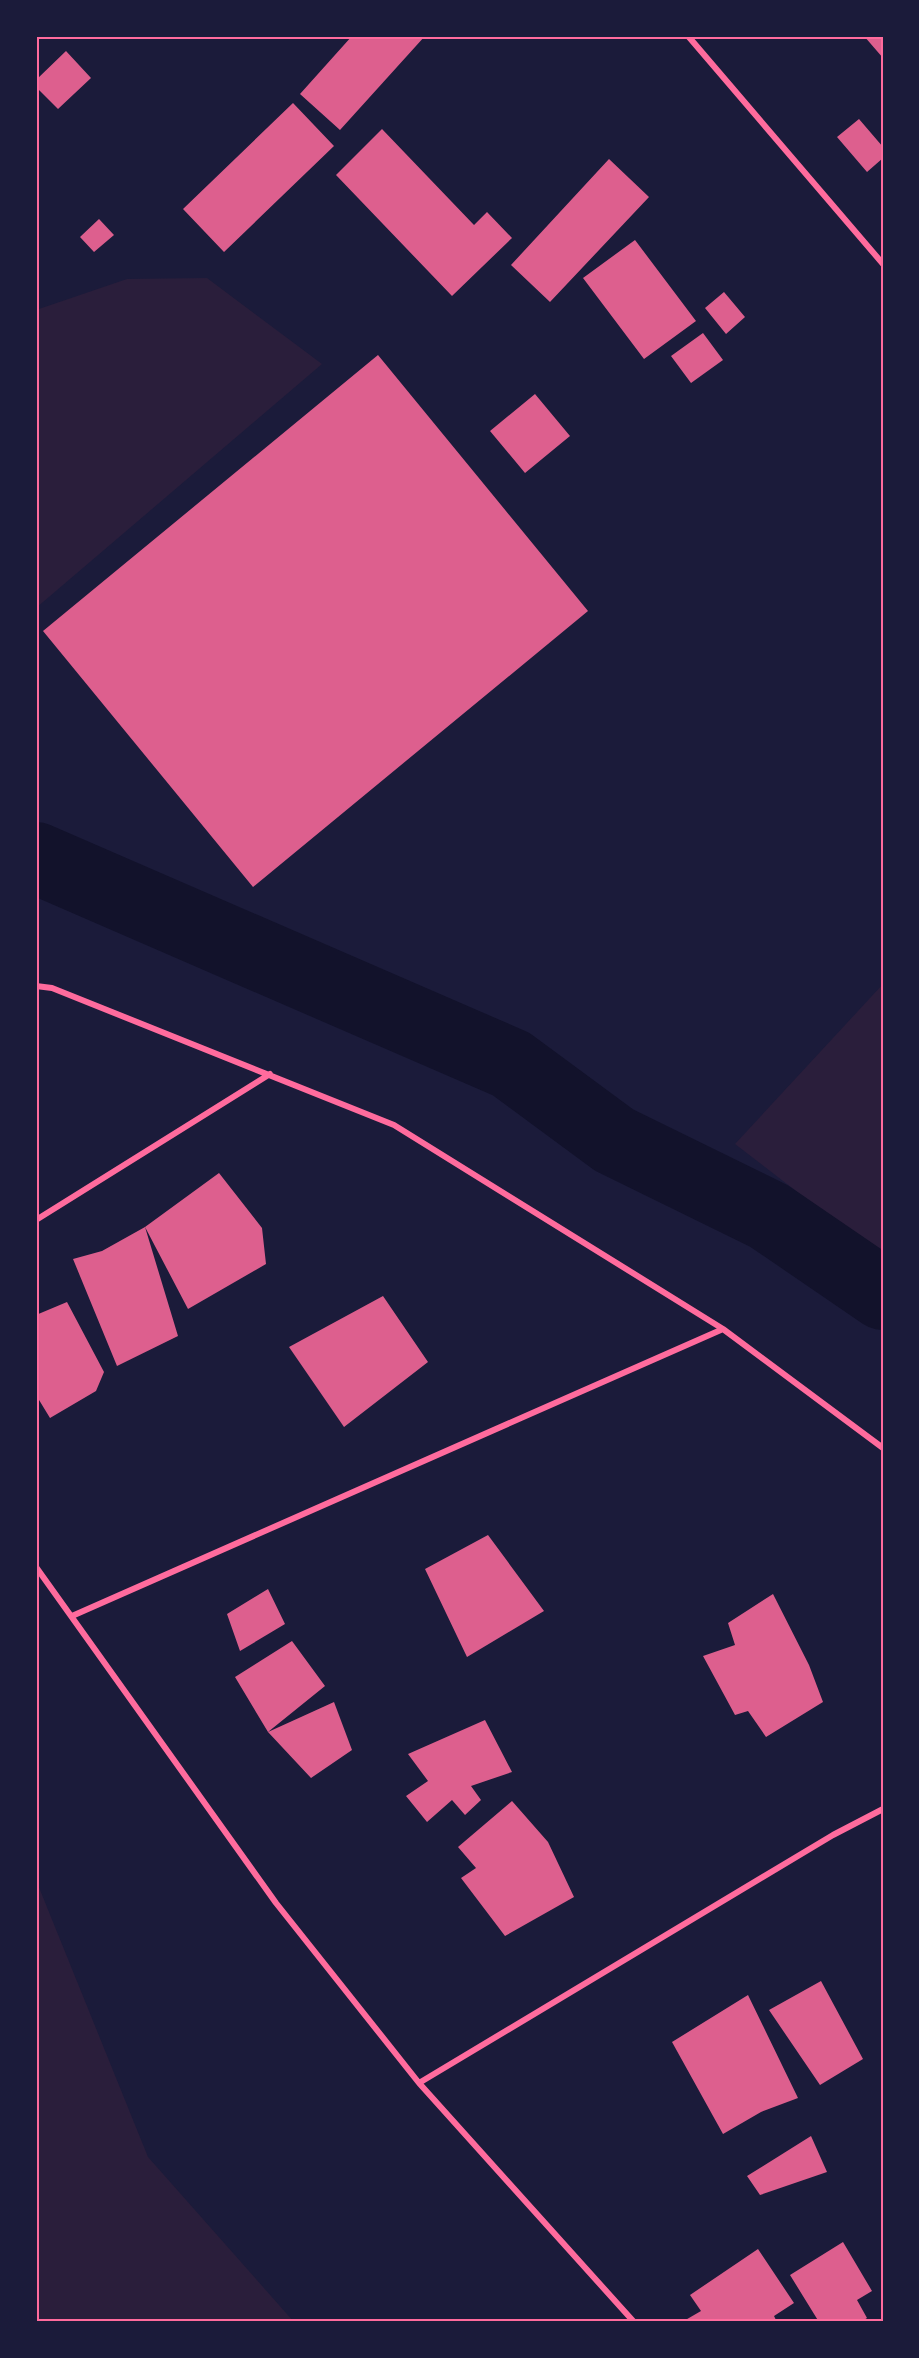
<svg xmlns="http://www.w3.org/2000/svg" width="919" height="2358" font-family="Barlow,sans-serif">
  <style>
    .green { fill: #2a1e3b }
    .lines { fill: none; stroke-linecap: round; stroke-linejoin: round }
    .river { stroke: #12122b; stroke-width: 72 }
    .building { fill: #dd5f8e }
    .minor { stroke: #ff6b9d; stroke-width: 6 }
    .neatline { fill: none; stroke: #ff6b9d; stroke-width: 2 }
  </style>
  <rect width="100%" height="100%" fill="#1b1b3a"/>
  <path class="green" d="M 207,278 L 322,364 L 36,608 L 36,310 L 127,279 Z
    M 883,984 L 883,1258 L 735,1144 Z
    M 36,1880 L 148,2157 L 294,2322 L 36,2322 Z"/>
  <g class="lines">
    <path class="river" d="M 36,858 L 511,1064 L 614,1140 L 769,1216 L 883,1294"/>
  </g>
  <path class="building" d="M 352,36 L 425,36 L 340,130 L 300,94 Z
    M 864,36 L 883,36 L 883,58 Z
    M 66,51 L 91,78 L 58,109 L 36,87 L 36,80 Z
    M 293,103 L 334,146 L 224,252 L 183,209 Z
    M 859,119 L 883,147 L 883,158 L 867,172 L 837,137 Z
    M 382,129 L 474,225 L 487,212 L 512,238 L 452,296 L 336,175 Z
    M 609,159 L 649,197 L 550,302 L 511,265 Z
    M 99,219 L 114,235 L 94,252 L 80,237 Z
    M 635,240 L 696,321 L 644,359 L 583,278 Z
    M 724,292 L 745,317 L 726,334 L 705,308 Z
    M 703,333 L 723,360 L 691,383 L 671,356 Z
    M 378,355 L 588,611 L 253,887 L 43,631 Z
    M 535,394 L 570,436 L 525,473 L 490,431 Z
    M 219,1173 L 262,1228 L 266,1264 L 188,1309 L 145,1227 Z
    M 145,1227 L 178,1336 L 117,1366 L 73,1259 L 102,1251 Z
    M 383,1296 L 428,1362 L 344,1427 L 289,1347 Z
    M 67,1302 L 104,1372 L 96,1391 L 50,1418 L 36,1395 L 36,1315 Z
    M 488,1535 L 544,1611 L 467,1657 L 425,1569 Z
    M 268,1589 L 285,1624 L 240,1651 L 227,1614 Z
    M 773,1594 L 809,1665 L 823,1702 L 766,1737 L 748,1711 L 735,1715 L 703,1656 L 735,1645 L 728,1623 Z
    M 292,1641 L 325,1686 L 268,1732 L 235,1677 Z
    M 334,1702 L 352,1750 L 311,1778 L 268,1732 Z
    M 485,1720 L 512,1772 L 471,1786 L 481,1800 L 465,1815 L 452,1800 L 427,1822 L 406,1796 L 428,1781 L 408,1754 Z
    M 512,1801 L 548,1842 L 574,1897 L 505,1936 L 461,1878 L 476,1868 L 458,1847 Z
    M 821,1981 L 863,2059 L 820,2085 L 769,2010 Z
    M 748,1995 L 798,2098 L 761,2112 L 723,2134 L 672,2042 Z
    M 811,2136 L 827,2172 L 760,2195 L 747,2176 Z
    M 843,2242 L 872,2291 L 857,2300 L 867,2318 L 861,2322 L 819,2322 L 790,2275 Z
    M 758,2249 L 794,2303 L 774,2316 L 777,2322 L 682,2322 L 701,2311 L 690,2295 Z"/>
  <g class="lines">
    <path class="minor" d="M 688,36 L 883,264
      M 36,986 L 52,988 L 394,1125 L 723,1329 L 883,1448
      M 36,1220 L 270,1074
      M 36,1567 L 276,1903 L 419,2083 L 634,2322
      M 72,1616 L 723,1329
      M 419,2083 L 833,1835 L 883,1809"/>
  </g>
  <rect width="919" height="2358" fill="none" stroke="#1b1b3a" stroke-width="75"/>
  <rect x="38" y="38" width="844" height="2282" class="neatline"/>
</svg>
